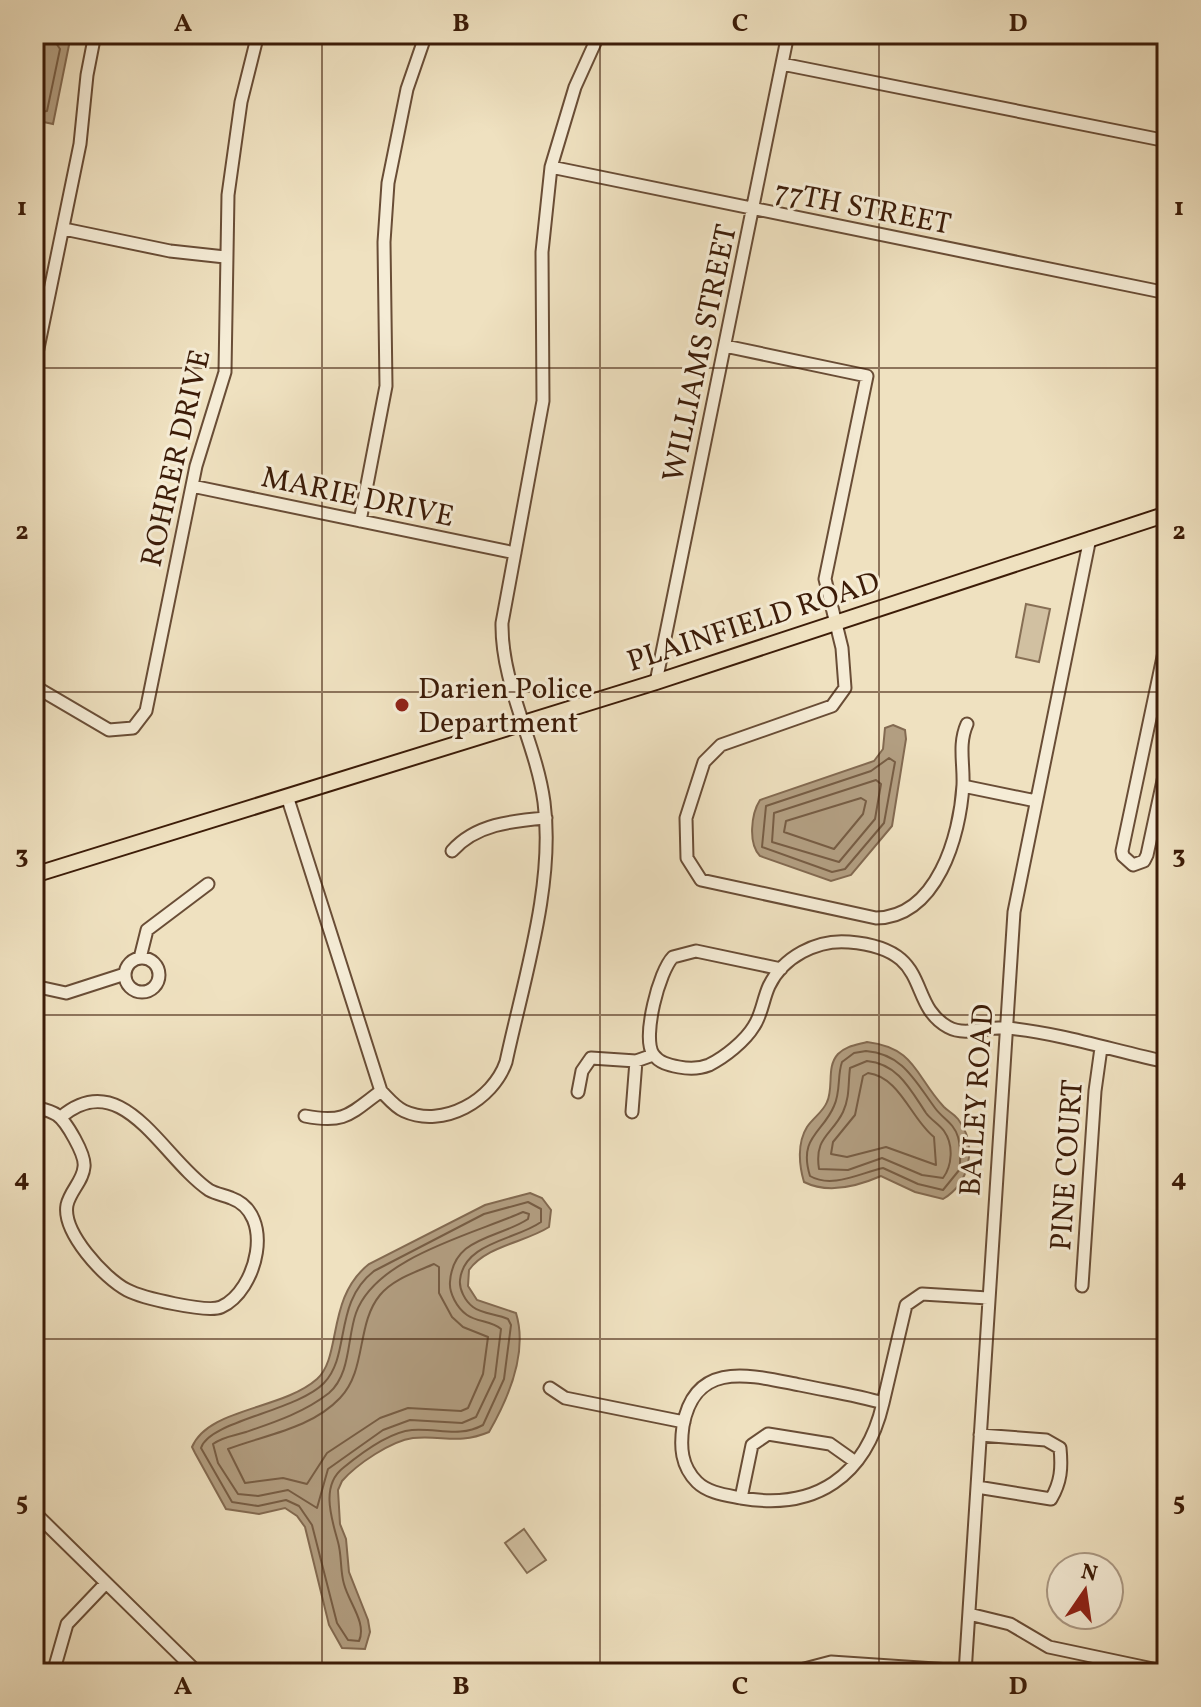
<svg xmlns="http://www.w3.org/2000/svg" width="1201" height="1707" font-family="Vollkorn,serif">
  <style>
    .green { fill: #d1c0a1; stroke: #866e54; stroke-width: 2 }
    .water { fill: #b29e81; stroke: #836a51; stroke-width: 2 }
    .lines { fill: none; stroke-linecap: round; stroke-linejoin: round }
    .shore { stroke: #775d44; stroke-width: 2 }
    .minor-casing { stroke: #694d36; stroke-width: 15 }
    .major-casing { stroke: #3c1c08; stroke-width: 18 }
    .minor { stroke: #f5ecd6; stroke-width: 11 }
    .major { stroke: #efe1c0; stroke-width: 14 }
    .grid { fill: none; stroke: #3c1c08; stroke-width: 2; stroke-opacity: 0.55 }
    .poi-dot { fill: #8f2418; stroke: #f5ecd6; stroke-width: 3 }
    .labels { text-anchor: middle; stroke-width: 6; stroke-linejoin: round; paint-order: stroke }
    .street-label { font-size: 30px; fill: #3c1c08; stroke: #f5ecd6 }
    .poi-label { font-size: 30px; fill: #3c1c08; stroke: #f5ecd6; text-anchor: start }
    .neatline { fill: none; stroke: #3c1c08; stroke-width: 3 }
    .grid-label { font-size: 26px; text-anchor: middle; font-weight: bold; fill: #3c1c08 }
  </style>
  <rect width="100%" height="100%" fill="#efe1c0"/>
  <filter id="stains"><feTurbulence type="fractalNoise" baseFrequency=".0025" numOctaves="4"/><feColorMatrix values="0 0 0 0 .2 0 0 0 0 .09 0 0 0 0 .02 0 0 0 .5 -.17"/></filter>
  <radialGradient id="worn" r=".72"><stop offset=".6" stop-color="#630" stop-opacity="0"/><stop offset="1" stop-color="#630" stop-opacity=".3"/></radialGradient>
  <path class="green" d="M 1026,604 L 1050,609 L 1039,662 L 1016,657 Z
    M 524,1529 L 546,1560 L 527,1573 L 505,1543 Z"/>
  <path class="water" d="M 34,34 L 70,40 L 53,124 L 34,120 Z
    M 893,725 L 905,730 L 906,739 L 892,826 L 851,875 L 831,881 L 760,856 C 748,844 751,814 760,800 L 874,761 L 883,749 L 885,728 Z
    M 867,1042 C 916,1048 915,1076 944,1107 C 948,1111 954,1114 958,1119 C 978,1145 970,1183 943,1199 L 915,1192 L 881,1176 C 856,1187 828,1194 804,1182 C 799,1165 797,1143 807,1127 C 813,1118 823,1112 827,1102 C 834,1087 826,1067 838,1054 C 846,1046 856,1045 867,1042 Z
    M 530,1193 L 542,1198 L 551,1210 L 549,1227 C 526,1242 486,1246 469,1270 L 468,1286 L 477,1300 L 516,1313 C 528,1352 508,1399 489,1432 C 458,1445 443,1435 413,1438 C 391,1441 357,1464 342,1481 L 338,1490 L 340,1524 L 346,1539 L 349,1572 L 368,1620 L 370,1632 L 365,1649 L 342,1648 L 329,1625 L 305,1527 L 297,1516 L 285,1508 L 259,1514 L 226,1509 L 195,1453 L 192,1447 C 208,1408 282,1410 317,1379 C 342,1357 326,1298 369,1264 L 485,1205 Z"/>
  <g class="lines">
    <path class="shore" d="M 34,113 L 47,111 L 60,49 L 50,34
      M 889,758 L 895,762 L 884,823 L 845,869 L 832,872 L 762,847 L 766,806 L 871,771 Z
      M 876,780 L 881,784 L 875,819 L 839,862 L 772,842 L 774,813 Z
      M 861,798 L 866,801 L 863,814 L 834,849 L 784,832 L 786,821 Z
      M 866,1051 C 903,1054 915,1081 935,1108 C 943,1119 954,1123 958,1137 C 961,1147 960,1159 960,1169 L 943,1190 L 918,1184 L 883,1168 C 860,1173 832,1189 810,1176 C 798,1137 823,1133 834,1106 C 841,1091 837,1076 842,1062 L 854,1053 Z
      M 867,1061 C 898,1064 910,1089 926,1113 C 931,1120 939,1124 944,1131 C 954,1145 952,1166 943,1178 L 922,1175 L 882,1158 L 848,1170 L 819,1169 C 814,1137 832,1135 843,1112 C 850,1097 848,1083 850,1068 Z
      M 868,1073 C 900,1077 911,1119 934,1137 L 936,1165 L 886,1147 L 847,1157 L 831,1154 L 833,1142 L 855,1115 L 863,1076 Z
      M 528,1202 L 541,1209 L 541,1222 C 516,1240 464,1242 460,1280 C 459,1289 465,1301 473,1307 C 482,1314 497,1314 508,1319 L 511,1325 L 504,1379 L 483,1425 C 459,1438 438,1428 412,1430 C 389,1432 360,1454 343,1468 C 320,1486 332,1520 338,1542 C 342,1556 340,1571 344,1584 C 349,1603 367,1623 359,1641 L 348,1640 L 337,1623 L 312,1525 L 299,1506 L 286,1500 L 258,1506 L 232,1502 L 201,1448 C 209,1421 297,1411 324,1383 C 351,1355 333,1303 374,1271 L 484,1214 Z
      M 523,1212 L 529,1214 L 528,1219 C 498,1239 453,1236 450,1282 C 449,1293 457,1308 467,1315 C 477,1322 492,1321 501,1329 L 495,1377 L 476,1417 L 462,1423 L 410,1420 L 383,1430 L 328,1469 L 317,1508 L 288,1490 L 258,1496 L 238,1494 L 218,1463 L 213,1444 C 224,1436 234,1436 246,1432 C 275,1422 305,1412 329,1393 C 351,1374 347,1338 356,1313 C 376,1257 474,1234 523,1212 Z
      M 434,1264 L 439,1267 L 439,1293 L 452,1317 L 463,1327 L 488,1337 L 483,1374 L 468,1408 L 461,1411 L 408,1408 L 380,1418 L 327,1453 L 307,1484 L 283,1478 L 245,1483 L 228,1449 C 264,1435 311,1429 340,1398 C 367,1370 356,1324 380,1295 C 393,1279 416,1272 434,1264 Z"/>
    <defs>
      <path id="minor" d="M 782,64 L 1167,141
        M 551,167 L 1167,293
        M 64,229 L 170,251 L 225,257
        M 725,346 L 867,376 L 825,579 L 842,648 L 845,688 L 832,706 L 721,745 L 704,762 L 686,818 L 687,858 L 701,880 L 876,918 C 937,917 960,836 963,785 C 964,764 958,744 967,724
        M 34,368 L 80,144 L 87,75 L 95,34
        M 192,486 L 515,553
        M 360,521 L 386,386 L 384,242 L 388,183 L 407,89 L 426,34
        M 1167,638 L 1122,851 L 1123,856 L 1133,865 L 1144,861 L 1147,855 L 1167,762
        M 656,682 L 788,34
        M 34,686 L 109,730 L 133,728 L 146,711 L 196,466 L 225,372 L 228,195 L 241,102 L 258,34
        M 963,786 L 1036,801
        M 287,796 L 381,1091 C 388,1098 395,1107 404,1111 C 443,1129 493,1100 506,1062 C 523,982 555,884 544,802 C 536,742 501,685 502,623 L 543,401 L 542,252 L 551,167 L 575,87 L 599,34
        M 452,851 C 476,824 512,821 546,818
        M125 975a17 17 0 1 1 34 0a17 17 0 1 1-34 0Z
        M 140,958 L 147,930 L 208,884
        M 781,969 L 696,951 L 673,957 C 659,971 642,1037 653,1054 C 659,1063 669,1065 679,1067 C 689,1069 699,1069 709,1065 C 725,1057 745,1041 754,1026 C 762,1014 763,999 769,986 C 783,957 817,939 849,942 C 935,949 905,1003 948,1027 C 966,1037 987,1026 1007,1028 C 1060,1033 1115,1051 1167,1062
        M 34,986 L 66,993 L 125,974
        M 578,1092 L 582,1071 L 591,1058 L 636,1061 L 653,1055
        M 34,1107 C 42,1109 50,1110 57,1115 C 66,1121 86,1155 84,1167 C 83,1181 70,1191 67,1205 C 62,1232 104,1278 127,1290 C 142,1298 207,1313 221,1307 C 257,1291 276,1214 231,1198 C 224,1195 216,1194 209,1190 C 162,1158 123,1065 61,1117
        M 632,1112 L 636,1061
        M 305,1116 C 345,1124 350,1114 381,1091
        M 1082,1286 L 1095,1091 L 1101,1048
        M 550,1388 L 565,1398 L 684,1422
        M 883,1403 C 866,1476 816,1511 741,1498 C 726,1495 708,1493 697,1482 C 681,1466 680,1447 683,1426 C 695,1358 753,1376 800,1385 C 828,1391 856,1395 883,1403 L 906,1305 L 922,1294 L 988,1298
        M 977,1487 L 1051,1499 C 1061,1482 1062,1468 1060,1448 L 1046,1440 L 980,1435
        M 741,1498 L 752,1445 L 768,1434 L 830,1444 L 854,1461
        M 34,1512 L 198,1673
        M 969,1614 L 1010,1624 L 1049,1647 L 1167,1672
        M 53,1673 L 67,1624 L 106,1583
        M 789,1673 L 831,1662 L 965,1671
        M 965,1673 L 1014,912 L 1090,538"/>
      <path id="major" d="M 34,875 L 656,682 L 1167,514"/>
    </defs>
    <use href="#minor" class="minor-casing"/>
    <use href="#major" class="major-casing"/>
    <use href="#minor" class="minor"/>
    <use href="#major" class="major"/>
  </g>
  <path class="grid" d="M 322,34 L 322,1673M 600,34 L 600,1673M 879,34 L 879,1673M 34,368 L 1167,368M 34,692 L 1167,692M 34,1015 L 1167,1015M 34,1339 L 1167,1339"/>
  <circle class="poi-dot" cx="402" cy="705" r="8"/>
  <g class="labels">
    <g class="street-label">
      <text transform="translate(863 207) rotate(11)" y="10">77TH STREET</text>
      <text transform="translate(699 353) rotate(-78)" y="10">WILLIAMS STREET</text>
      <text transform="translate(175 458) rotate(-77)" y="10">ROHRER DRIVE</text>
      <text transform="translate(358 496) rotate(12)" y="10">MARIE DRIVE</text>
      <text transform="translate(753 621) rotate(-18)" y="10">PLAINFIELD ROAD</text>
      <text transform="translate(976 1100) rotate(-86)" y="10">BAILEY ROAD</text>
      <text transform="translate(1066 1165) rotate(-86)" y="10">PINE COURT</text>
    </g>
    <g class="poi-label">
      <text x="418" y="698">Darien Police<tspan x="418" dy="34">Department</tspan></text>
    </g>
  </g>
  <rect width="1201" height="1707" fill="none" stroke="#efe1c0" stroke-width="88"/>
  <g transform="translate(1085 1591) rotate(13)"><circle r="38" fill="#f5ecd6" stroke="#ab9984" stroke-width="2"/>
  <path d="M0-6L14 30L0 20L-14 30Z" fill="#8f2418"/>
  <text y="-12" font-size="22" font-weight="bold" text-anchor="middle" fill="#3c1c08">N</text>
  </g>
  <rect x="44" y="44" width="1113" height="1619" class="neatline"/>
  <g class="grid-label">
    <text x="183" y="31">A</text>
    <text x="461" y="31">B</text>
    <text x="740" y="31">C</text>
    <text x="1018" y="31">D</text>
    <text x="22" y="215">1</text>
    <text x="1179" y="215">1</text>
    <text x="22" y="539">2</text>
    <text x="1179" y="539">2</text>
    <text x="22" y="863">3</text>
    <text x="1179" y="863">3</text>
    <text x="22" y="1186">4</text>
    <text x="1179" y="1186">4</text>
    <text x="22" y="1510">5</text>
    <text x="1179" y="1510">5</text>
    <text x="183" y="1694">A</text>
    <text x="461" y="1694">B</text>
    <text x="740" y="1694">C</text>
    <text x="1018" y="1694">D</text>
  </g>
  <rect width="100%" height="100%" filter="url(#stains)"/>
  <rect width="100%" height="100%" fill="url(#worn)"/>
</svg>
